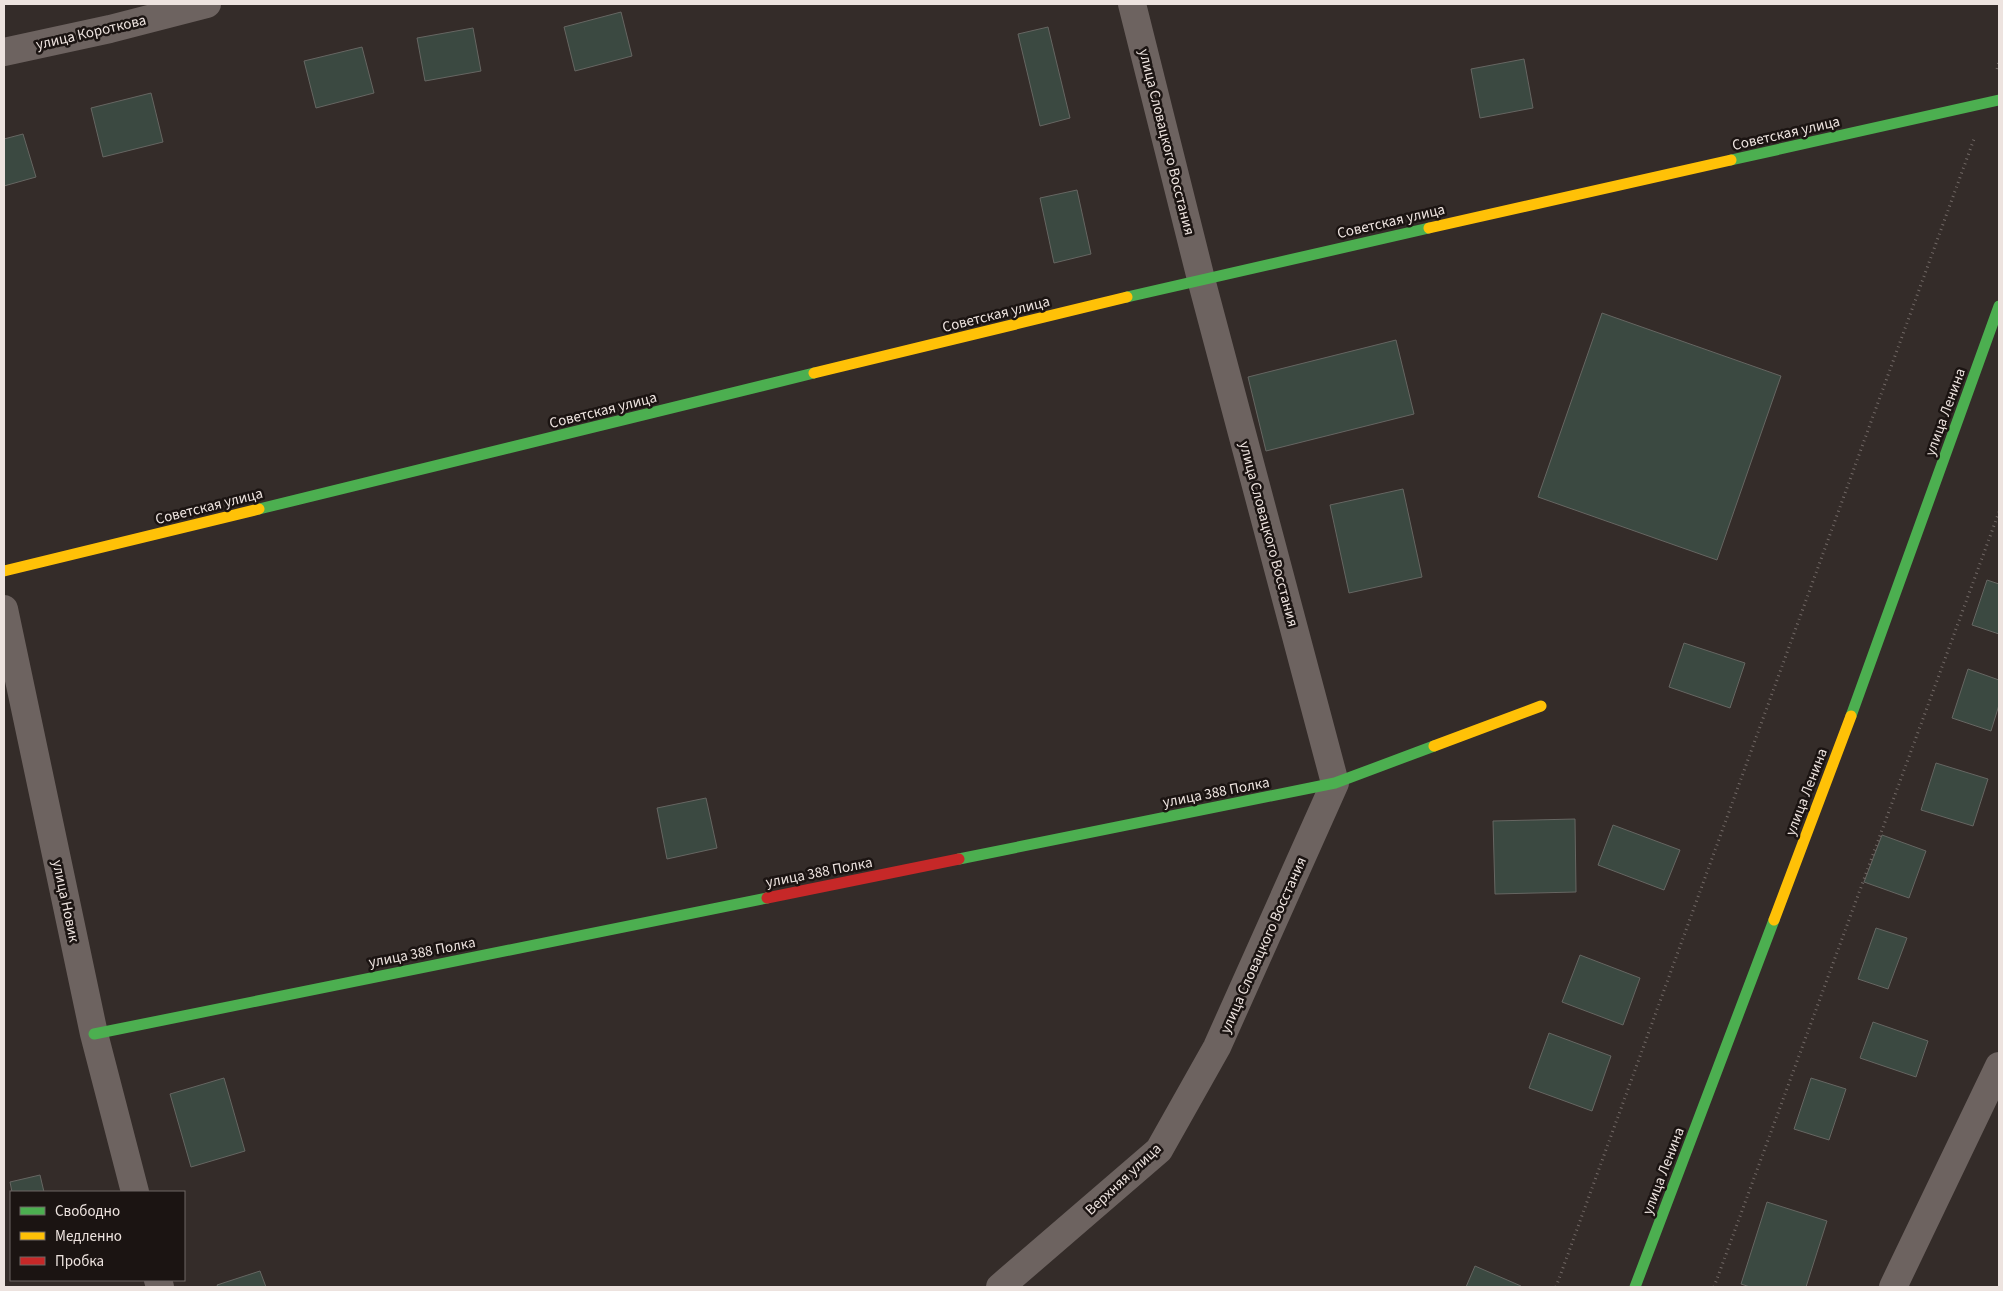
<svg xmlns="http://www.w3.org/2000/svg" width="2003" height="1291" font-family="'Source Sans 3',sans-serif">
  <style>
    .building { fill: #3b4941; stroke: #666662 }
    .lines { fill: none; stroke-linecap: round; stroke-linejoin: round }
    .path { stroke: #716865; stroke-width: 3; stroke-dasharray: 1 4; stroke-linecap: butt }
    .street { stroke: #6d6360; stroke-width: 28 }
    .fast { stroke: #4caf50; stroke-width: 11 }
    .slow { stroke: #ffc107; stroke-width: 11 }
    .jam { stroke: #c62828; stroke-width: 11 }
    .labels { text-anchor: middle; stroke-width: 5; stroke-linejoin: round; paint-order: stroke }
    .street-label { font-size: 15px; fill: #ede3df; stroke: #1b1412 }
  </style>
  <rect width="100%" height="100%" fill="#342c29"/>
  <path class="building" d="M 621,12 L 632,56 L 575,71 L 564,27 Z
    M 1048,27 L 1070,118 L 1040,126 L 1018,34 Z
    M 473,28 L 481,71 L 425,81 L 417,38 Z
    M 362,47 L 374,93 L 316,108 L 304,61 Z
    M 1524,59 L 1533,108 L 1480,118 L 1471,69 Z
    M 151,93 L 163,142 L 103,157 L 91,108 Z
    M 23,134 L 36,177 L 4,186 L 4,139 Z
    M 1077,190 L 1091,254 L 1054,263 L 1040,198 Z
    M 1602,313 L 1781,376 L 1717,560 L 1538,497 Z
    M 1396,340 L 1414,414 L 1266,451 L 1248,377 Z
    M 1403,489 L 1422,577 L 1349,593 L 1330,505 Z
    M 1987,580 L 1999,584 L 1999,634 L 1972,625 Z
    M 1684,643 L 1745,663 L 1730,708 L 1669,687 Z
    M 1968,669 L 1999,680 L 1999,705 L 1991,731 L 1952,718 Z
    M 1936,763 L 1988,779 L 1973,826 L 1921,810 Z
    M 706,798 L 717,848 L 667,859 L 657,808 Z
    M 1575,819 L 1576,892 L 1495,894 L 1493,821 Z
    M 1613,825 L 1680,850 L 1664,890 L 1598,865 Z
    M 1882,835 L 1926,851 L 1909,898 L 1864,882 Z
    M 1876,928 L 1907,938 L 1888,989 L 1858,979 Z
    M 1580,955 L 1640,978 L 1623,1025 L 1562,1002 Z
    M 1873,1022 L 1928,1041 L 1916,1077 L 1860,1058 Z
    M 1549,1033 L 1611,1056 L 1592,1111 L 1529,1088 Z
    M 224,1078 L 245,1151 L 191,1167 L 170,1094 Z
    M 1811,1078 L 1846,1089 L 1829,1140 L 1794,1129 Z
    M 40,1175 L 44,1192 L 12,1192 L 10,1182 Z
    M 1767,1202 L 1827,1221 L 1806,1287 L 1750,1287 L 1741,1284 Z
    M 1475,1266 L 1521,1286 L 1520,1287 L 1466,1287 Z
    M 260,1271 L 266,1287 L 218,1287 L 217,1285 Z"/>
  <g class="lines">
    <path class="path" d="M 1997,69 L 1999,62
      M 1556,1287 L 1974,139
      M 1714,1287 L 1999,512"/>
    <path class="street" d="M 4,52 L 110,29 L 207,4
      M 4,609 L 94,1034 L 135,1192
      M 158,1280 L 160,1287
      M 1000,1287 L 1159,1150 L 1217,1047 L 1335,783 L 1201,279 L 1132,4
      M 1893,1287 L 1999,1066"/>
    <path class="fast" d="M 1731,160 L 1999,100
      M 1127,297 L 1429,228
      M 259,509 L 814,373
      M 1851,716 L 1999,306
      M 959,859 L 1335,783 L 1434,746
      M 94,1034 L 767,898
      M 1635,1287 L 1774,920"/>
    <path class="slow" d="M 1429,228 L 1731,160
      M 814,373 L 1127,297
      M 4,571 L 259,509
      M 1434,746 L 1541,706
      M 1774,920 L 1851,716"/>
    <path class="jam" d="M 767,898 L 959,859"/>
  </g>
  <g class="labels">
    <g class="street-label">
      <text transform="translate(91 32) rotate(-13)" y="5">улица Короткова</text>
      <text transform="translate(1786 133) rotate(-13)" y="5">Советская улица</text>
      <text transform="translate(1167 142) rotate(76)" y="5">улица Словацкого Восстания</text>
      <text transform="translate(1391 221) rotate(-13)" y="5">Советская улица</text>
      <text transform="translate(996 314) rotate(-14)" y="5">Советская улица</text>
      <text transform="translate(603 410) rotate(-14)" y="5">Советская улица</text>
      <text transform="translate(1945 412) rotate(-70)" y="5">улица Ленина</text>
      <text transform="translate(209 506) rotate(-14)" y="5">Советская улица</text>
      <text transform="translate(1269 534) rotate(75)" y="5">улица Словацкого Восстания</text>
      <text transform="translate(1216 792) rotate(-11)" y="5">улица 388 Полка</text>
      <text transform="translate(1806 792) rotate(-69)" y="5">улица Ленина</text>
      <text transform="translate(819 872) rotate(-11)" y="5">улица 388 Полка</text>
      <text transform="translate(66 901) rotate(78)" y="5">улица Новик</text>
      <text transform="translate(1263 945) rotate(-66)" y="5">улица Словацкого Восстания</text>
      <text transform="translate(422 952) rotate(-11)" y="5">улица 388 Полка</text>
      <text transform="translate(1663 1171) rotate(-69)" y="5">улица Ленина</text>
      <text transform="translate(1123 1179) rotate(-43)" y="5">Верхняя улица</text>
    </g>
  </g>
  <rect width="2003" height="1291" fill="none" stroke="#ede3df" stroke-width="10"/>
  <rect x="10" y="1191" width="175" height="90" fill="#1b1412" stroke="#6f6764"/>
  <rect x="20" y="1207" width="25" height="8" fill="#4caf50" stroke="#6f6764"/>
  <text x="55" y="1216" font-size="15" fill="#ede3df">Свободно</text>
  <rect x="20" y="1232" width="25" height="8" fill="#ffc107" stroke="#6f6764"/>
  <text x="55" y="1241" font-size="15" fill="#ede3df">Медленно</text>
  <rect x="20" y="1257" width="25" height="8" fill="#c62828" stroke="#6f6764"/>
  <text x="55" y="1266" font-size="15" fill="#ede3df">Пробка</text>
</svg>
